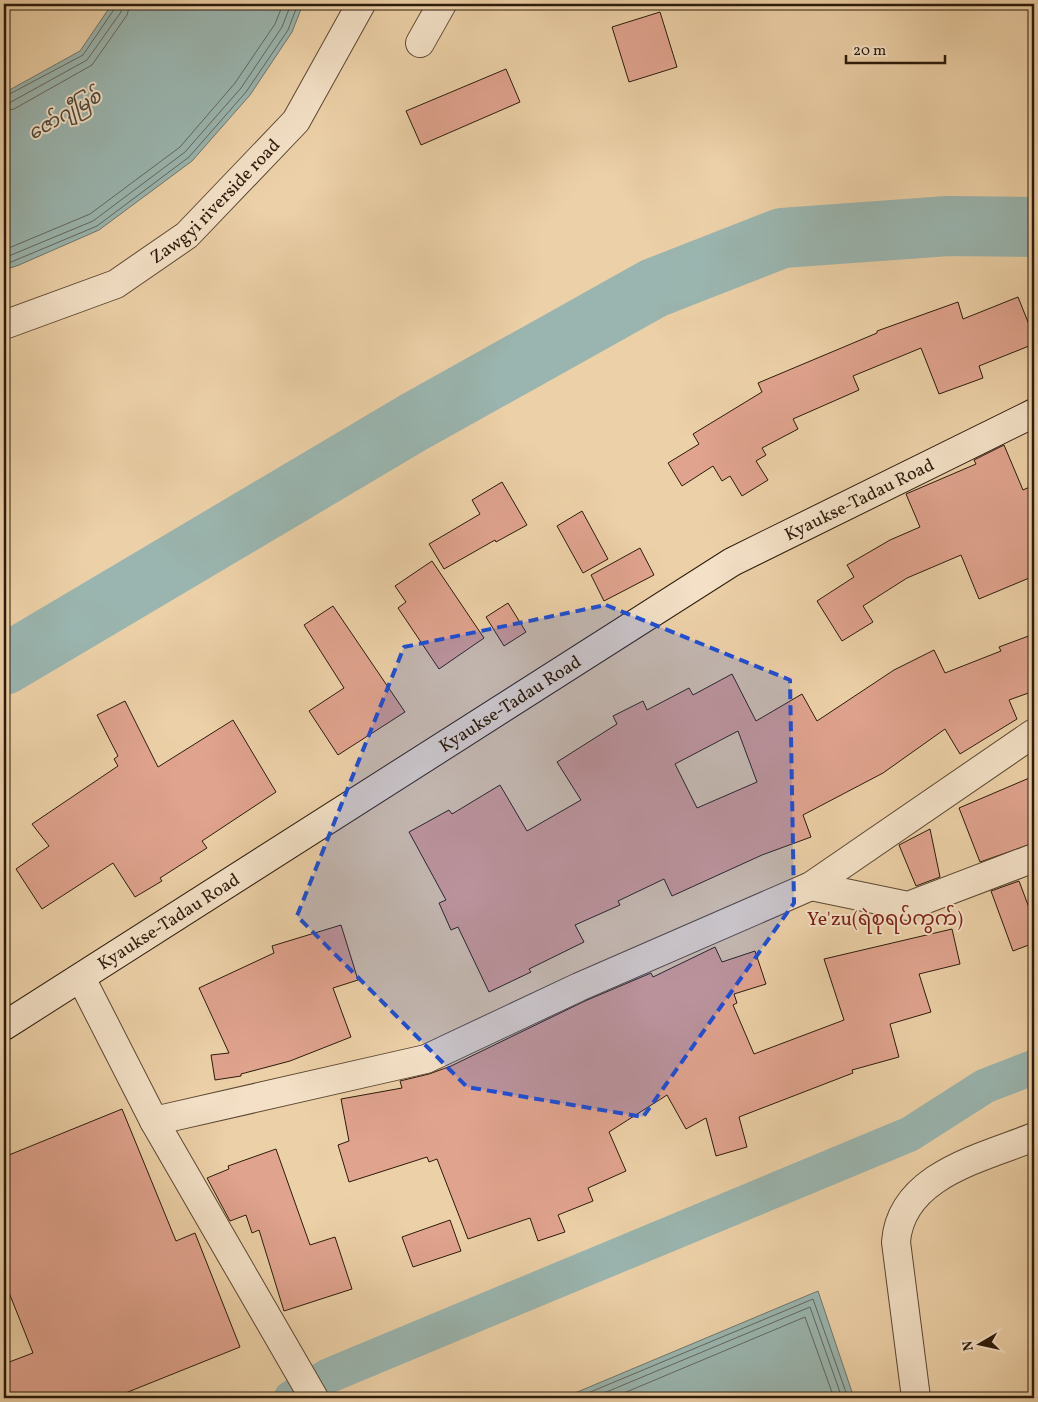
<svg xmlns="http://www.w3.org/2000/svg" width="1038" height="1402" font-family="Vollkorn,'Noto Sans Myanmar',serif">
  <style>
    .water { fill: #9ab5af; stroke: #6e776d }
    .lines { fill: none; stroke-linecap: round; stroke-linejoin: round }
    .shore { stroke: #63685d; stroke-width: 1 }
    .canal { stroke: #9ab5af; stroke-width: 35 }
    .river { stroke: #9ab5af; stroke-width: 60 }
    .building { fill: #e0a38e; stroke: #2c1b0b; fill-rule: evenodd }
    .street-casing { stroke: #5c4832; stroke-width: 30 }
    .secondary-casing { stroke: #2c1b0b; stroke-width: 30 }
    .street { stroke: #f3e0c6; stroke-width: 28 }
    .secondary { stroke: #f3e0c6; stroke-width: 28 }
    .marked { fill: #1d4ed8; fill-opacity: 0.2; stroke: #1d4ed8; stroke-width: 4; stroke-dasharray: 10 6; stroke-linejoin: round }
    .labels { text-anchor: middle; stroke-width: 4; stroke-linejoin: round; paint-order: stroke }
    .street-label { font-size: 18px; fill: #2c1b0b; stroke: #f3e0c6 }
    .water-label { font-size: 19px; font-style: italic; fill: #4d493c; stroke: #f3e0c6 }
    .quarter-label { font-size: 20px; fill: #7a1f14; stroke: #f3e0c6 }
  </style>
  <rect width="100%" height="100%" fill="#ecd0a7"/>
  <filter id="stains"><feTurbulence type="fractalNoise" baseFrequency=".004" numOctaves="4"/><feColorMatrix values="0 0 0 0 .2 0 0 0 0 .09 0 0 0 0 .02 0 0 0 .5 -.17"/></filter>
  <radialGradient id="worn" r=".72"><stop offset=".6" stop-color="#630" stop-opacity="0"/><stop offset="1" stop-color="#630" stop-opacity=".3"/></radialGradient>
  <path class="water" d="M 112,4 L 303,4 L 292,32 L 250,95 L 192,161 L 99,230 L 19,265 L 4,270 L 4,93 L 80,51 Z
    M 818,1291 L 854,1398 L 563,1398 Z"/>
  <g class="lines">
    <path class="shore" d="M 4,97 L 83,55 L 115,8 L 116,4
      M 4,104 L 11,102 L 87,60 L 121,12 L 122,4
      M 4,111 L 14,109 L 92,65 L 127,15 L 130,4
      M 4,250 L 90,214 L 180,147 L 235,83 L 275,24 L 283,4
      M 4,258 L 93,221 L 185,152 L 241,88 L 282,27 L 291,4
      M 4,265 L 97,226 L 189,157 L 246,92 L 288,30 L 298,4
      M 576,1398 L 813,1299 L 848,1398
      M 592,1398 L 810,1307 L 842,1398
      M 612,1398 L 805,1317 L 834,1398"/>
    <path class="canal" d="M 291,1398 L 328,1376 L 910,1134 L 985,1086 L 1034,1067"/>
    <path class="river" d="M 4,665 L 414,422 L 654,288 L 782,238 L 948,226 L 1034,227"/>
  </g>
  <path class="building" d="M 660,12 L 677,67 L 629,82 L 612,27 Z
    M 506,69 L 520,102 L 421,145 L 406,111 Z
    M 1018,297 L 1034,337 L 1034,344 L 979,366 L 983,378 L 939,394 L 921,348 L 853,376 L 859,390 L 793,419 L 798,429 L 762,448 L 766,455 L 756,461 L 768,480 L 742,496 L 730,476 L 722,481 L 713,466 L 682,486 L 668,463 L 699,444 L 693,434 L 762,392 L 758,383 L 877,333 L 877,331 L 958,302 L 963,319 Z
    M 1004,445 L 1023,490 L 1034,485 L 1034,576 L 979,599 L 961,555 L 907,578 L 863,606 L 873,622 L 842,641 L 817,601 L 854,577 L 847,565 L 890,540 L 920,527 L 906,494 L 976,464 L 974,460 Z
    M 502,482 L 527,525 L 496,542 L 495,540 L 444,569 L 429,544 L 480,514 L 472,500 Z
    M 582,511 L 608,559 L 583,573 L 557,526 Z
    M 640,548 L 654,575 L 604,601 L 591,575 Z
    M 432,561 L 484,638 L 439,669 L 398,608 L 406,602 L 395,586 Z
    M 508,603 L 526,632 L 504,646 L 486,617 Z
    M 333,606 L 405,712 L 338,755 L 309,711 L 344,688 L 304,625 Z
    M 1034,634 L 1034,691 L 1009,700 L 1017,719 L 960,754 L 945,729 L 883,773 L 803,815 L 811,837 L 762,855 L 672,896 L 664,879 L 618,901 L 620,905 L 575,925 L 584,942 L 529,969 L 531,972 L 489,992 L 458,927 L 451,930 L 439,903 L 446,900 L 409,832 L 449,810 L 452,814 L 500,785 L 527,831 L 581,800 L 557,762 L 617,724 L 613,716 L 643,701 L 647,710 L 689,688 L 693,695 L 732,674 L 756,721 L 802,694 L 817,721 L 894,670 L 934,650 L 945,673 L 1001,651 L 999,647 ZM 738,731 L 757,782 L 697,808 L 675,764 Z
    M 125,701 L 158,767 L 233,720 L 276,792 L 202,841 L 207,848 L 160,878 L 162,881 L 135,897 L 113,863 L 42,909 L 16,869 L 49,846 L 32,824 L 118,766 L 114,759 L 118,756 L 97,715 Z
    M 1034,776 L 1034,843 L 980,862 L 959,808 Z
    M 930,829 L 940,877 L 916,886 L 899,845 Z
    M 1019,881 L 1034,921 L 1034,943 L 1013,951 L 991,891 Z
    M 341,925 L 358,980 L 333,988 L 351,1037 L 290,1061 L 241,1074 L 241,1076 L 215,1080 L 211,1055 L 229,1053 L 199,988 L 274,953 L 272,946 Z
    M 952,929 L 960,964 L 919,974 L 931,1012 L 890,1024 L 899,1057 L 852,1070 L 853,1073 L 739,1117 L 747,1147 L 716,1156 L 706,1118 L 686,1129 L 667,1095 L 609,1132 L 626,1171 L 588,1188 L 593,1201 L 558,1215 L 565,1232 L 538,1241 L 530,1218 L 468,1239 L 437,1159 L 429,1162 L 427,1157 L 349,1182 L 338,1145 L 349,1141 L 341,1099 L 402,1088 L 400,1081 L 429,1074 L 451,1066 L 585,1001 L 651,973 L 653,977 L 715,947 L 722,962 L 755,951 L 766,984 L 734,994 L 737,1003 L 733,1005 L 754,1054 L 844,1020 L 824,959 Z
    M 122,1109 L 176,1241 L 195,1233 L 240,1347 L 113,1398 L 4,1398 L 4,1364 L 33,1353 L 4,1280 L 4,1157 Z
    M 276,1149 L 310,1245 L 335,1237 L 352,1289 L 284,1311 L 259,1230 L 252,1233 L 246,1215 L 230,1221 L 207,1178 L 229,1169 L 228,1166 Z
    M 450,1220 L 461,1251 L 413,1267 L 402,1237 Z"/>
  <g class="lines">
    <defs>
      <g id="street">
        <path d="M 420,43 L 442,4"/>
        <path id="s1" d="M 4,325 L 116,284 L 187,235 L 296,121 L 361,4"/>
        <path d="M 811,886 L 908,906 L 1034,858"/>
        <path d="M 81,978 L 154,1121 L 314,1398"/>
        <path d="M 154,1121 L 426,1059 L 579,987 L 811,886 L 1034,733"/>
        <path d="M 916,1398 L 896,1242 C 901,1175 982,1158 1034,1137"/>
      </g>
      <g id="secondary">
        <path id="s2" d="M 4,1026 L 732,562 L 1034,413"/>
      </g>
    </defs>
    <use href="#street" class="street-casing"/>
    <use href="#secondary" class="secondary-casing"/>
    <use href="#street" class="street"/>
    <use href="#secondary" class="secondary"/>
  </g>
  <path class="marked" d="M 606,605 L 790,680 L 794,903 L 643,1117 L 467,1087 L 297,916 L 404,647 Z"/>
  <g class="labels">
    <g class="street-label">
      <text dy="6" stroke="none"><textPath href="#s1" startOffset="249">Zawgyi riverside road</textPath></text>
      <text dy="6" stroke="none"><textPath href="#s2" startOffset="1005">Kyaukse-Tadau Road</textPath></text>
      <text dy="6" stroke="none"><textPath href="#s2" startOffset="600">Kyaukse-Tadau Road</textPath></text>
      <text dy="6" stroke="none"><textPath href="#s2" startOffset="195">Kyaukse-Tadau Road</textPath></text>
    </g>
    <g class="water-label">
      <text transform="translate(64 114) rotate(-30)" y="7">ဇော်ဂျီမြစ်</text>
    </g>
    <g class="quarter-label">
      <text x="885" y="925">Ye'zu(ရဲစုရပ်ကွက်)</text>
    </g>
  </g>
  <rect width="1038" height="1402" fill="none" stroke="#ecd0a7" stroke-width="20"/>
  <rect x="5" y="5" width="1028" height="1392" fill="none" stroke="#2c1b0b" stroke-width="2.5"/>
  <rect x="10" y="10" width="1018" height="1382" fill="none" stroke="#2c1b0b"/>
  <g transform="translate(980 1344) rotate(261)" stroke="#f3e0c6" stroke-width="4" paint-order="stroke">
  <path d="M0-4L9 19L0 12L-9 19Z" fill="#2c1b0b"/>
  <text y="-8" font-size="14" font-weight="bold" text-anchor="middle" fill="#2c1b0b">N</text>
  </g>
  <path d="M846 55v8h99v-8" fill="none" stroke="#2c1b0b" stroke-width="2.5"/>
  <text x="853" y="55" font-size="15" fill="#2c1b0b" stroke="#f3e0c6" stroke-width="4" paint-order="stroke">20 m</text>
  <rect width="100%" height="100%" filter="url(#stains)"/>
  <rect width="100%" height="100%" fill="url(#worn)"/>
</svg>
